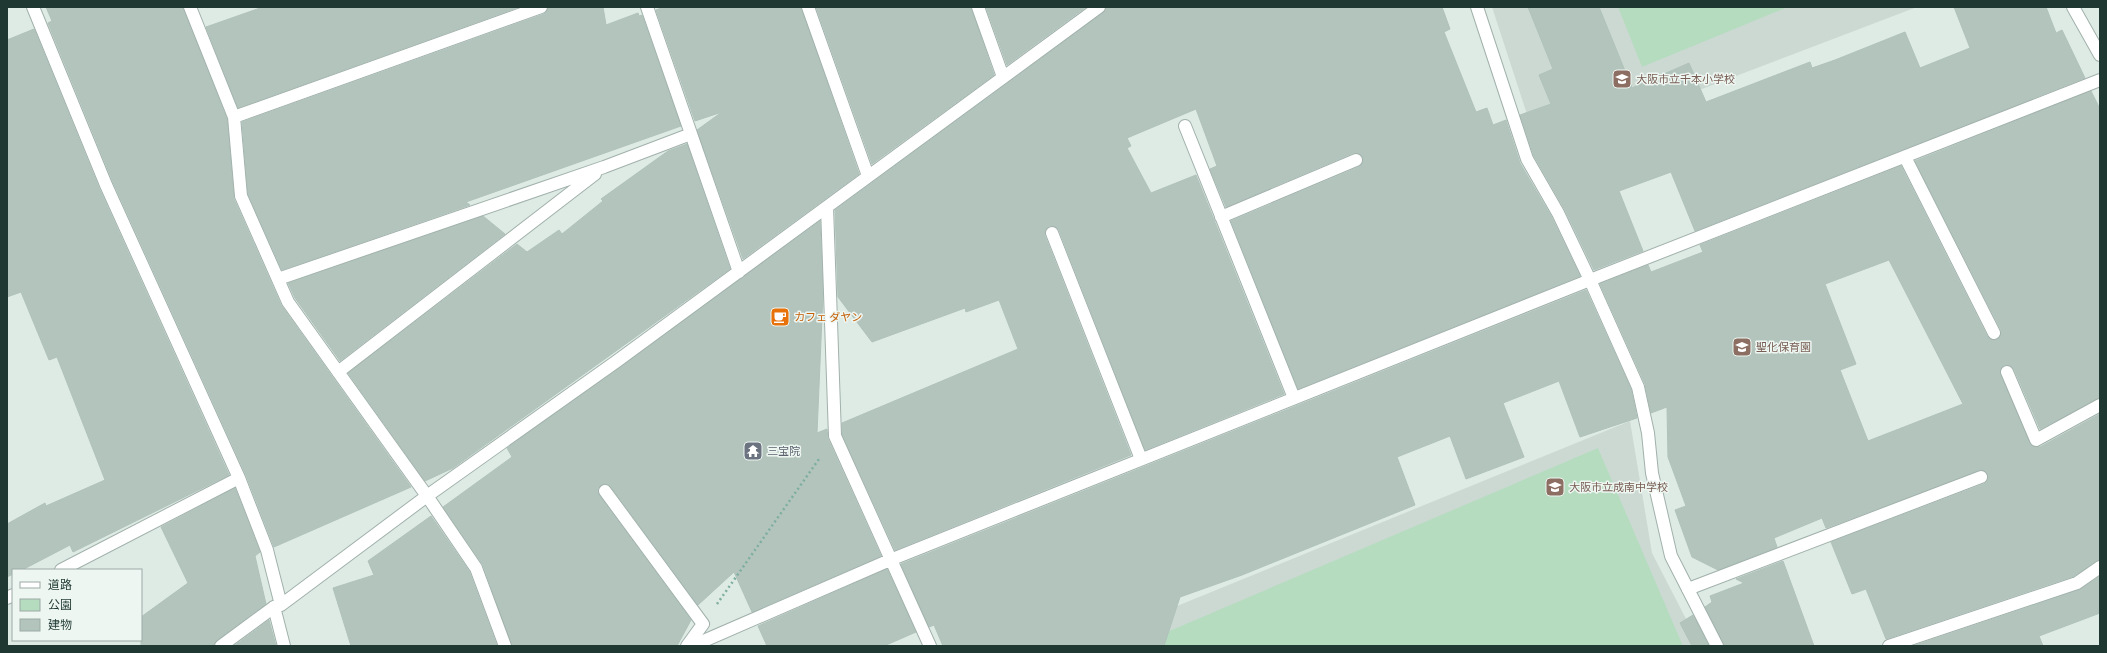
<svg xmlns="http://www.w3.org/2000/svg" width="2107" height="653" font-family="Barlow,'Noto Sans JP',sans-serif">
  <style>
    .built { fill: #ccd9d3 }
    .green { fill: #b6dcc0 }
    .building { fill: #b3c4bd; stroke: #b0c3bb; fill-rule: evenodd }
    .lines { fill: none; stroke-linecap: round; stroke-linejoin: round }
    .lane-casing { stroke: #a1b1ab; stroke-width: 14 }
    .street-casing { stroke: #a1b1ab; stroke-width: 14 }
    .path { stroke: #7dae9f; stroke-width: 2.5; stroke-dasharray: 2 3; stroke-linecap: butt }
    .lane { stroke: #fff; stroke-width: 12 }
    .street { stroke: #fff; stroke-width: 12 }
    .labels { text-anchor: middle; stroke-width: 3; stroke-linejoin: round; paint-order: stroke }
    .education-label { font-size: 11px; fill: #785e54; stroke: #eef6f2; text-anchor: start }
    .food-label { font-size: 11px; fill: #c56008; stroke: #eef6f2; text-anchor: start }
    .worship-label { font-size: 11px; fill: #5b616d; stroke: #eef6f2; text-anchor: start }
  </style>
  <rect width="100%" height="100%" fill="#deeae4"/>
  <path class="built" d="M 1492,7 L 1917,7 L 1539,151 Z
    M 1630,421 L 1652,553 L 1700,646 L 1079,646 Z"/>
  <path class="green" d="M 1618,7 L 1788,7 L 1642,67 Z
    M 1598,448 L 1683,646 L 1156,646 L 1153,638 Z"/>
  <path class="building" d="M 46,7 L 183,7 L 227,119 L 234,199 L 281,305 L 411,487 L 274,547 L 246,475 L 113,182 L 48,23 L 52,21 Z
    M 263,7 L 519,7 L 238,108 L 206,27 Z
    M 548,7 L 603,7 L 606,25 L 638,13 L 639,16 L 642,15 L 681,126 L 466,202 L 470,205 L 282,270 L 248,194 L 242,122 L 544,14 Z
    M 664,7 L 801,7 L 859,174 L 743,259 L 697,130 L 722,112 L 695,121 L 656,10 Z
    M 816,7 L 971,7 L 994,75 L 872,164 Z
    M 986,7 L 1086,7 L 1007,65 Z
    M 1106,7 L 1442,7 L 1450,29 L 1444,32 L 1476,112 L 1487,108 L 1493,125 L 1506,120 L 1520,163 L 1551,216 L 1580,276 L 1298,389 L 1231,221 L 1359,167 L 1362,164 L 1363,157 L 1360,154 L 1353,153 L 1226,207 L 1210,169 L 1217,166 L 1196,109 L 1127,138 L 1131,146 L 1127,148 L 1151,193 L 1196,175 L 1284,394 L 1145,450 L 1059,230 L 1053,226 L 1049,226 L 1045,232 L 1045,236 L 1131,455 L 895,550 L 842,434 L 842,423 L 1018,349 L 999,300 L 966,312 L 965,308 L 872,342 L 838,297 L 835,210 L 1103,13 Z
    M 1528,7 L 1599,7 L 1632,88 L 1689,63 L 1706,102 L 1810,62 L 1812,68 L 1835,60 L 1905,32 L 1920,68 L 1970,48 L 1954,7 L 2046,7 L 2056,33 L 2062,30 L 2085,78 L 1695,231 L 1671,172 L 1619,191 L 1643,251 L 1594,270 L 1565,210 L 1534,156 L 1520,115 L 1551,104 L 1539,75 L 1553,69 Z
    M 34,29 L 99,188 L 229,475 L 73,552 L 70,545 L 22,570 L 13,570 L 13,574 L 7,577 L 7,524 L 45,503 L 46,506 L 105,480 L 57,357 L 49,360 L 21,292 L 7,297 L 7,40 Z
    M 2091,91 L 2100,109 L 2100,398 L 2040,429 L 2014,369 L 2008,365 L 2004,365 L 2000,371 L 2032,446 L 2040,447 L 2100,414 L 2100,560 L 2074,576 L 1886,639 L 1866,589 L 1852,594 L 1831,542 L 1984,484 L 1987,481 L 1988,475 L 1982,470 L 1826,528 L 1822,518 L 1774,538 L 1777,547 L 1718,570 L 1692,557 L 1675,510 L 1686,506 L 1668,457 L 1667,407 L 1651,413 L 1645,384 L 1600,284 L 1648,265 L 1651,272 L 1703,252 L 1700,245 L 1901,166 L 1987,336 L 1990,339 L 1997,340 L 2000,337 L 2001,330 L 1915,161 ZM 1889,260 L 1963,404 L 1868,441 L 1840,370 L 1856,364 L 1825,284 Z
    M 687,144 L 730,269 L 453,468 L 425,481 L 348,373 L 517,244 L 527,252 L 559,230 L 562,234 L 603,201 L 601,199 L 668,151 Z
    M 483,216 L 505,234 L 340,361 L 295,298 L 288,283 Z
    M 820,221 L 823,293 L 817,433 L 827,429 L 828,439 L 881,556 L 752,612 L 734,572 L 698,605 L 611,487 L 604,484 L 598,488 L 599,495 L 691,620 L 677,646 L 512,646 L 483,565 L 443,507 L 512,457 L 507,448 Z
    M 1586,290 L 1631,389 L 1637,418 L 1580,437 L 1559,381 L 1503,403 L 1524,457 L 1466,479 L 1450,436 L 1397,457 L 1415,505 L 1242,575 L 1180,597 L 1164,646 L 943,646 L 934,625 L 929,627 L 901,564 Z
    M 235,488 L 260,552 L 255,556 L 266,604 L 217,640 L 214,646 L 141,646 L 141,617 L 188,583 L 161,527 Z
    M 431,516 L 469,571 L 497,646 L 351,646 L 333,588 L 374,575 L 368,561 Z
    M 1783,561 L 1814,646 L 1724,646 L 1705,607 L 1712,602 L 1710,596 L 1744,583 L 1736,579 Z
    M 887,569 L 916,632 L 884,646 L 767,646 L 758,626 Z
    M 2100,576 L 2100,613 L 2039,636 L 2043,646 L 1913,646 L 2079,590 Z
    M 1693,615 L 1709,646 L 1692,646 L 1680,623 Z
    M 269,620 L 276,646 L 234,646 Z"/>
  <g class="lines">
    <defs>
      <path id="lane" d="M 1905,157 L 1994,333
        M 2007,372 L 2036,440 L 2100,405
        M 605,491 L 703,624 L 687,646
        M 1688,589 L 1981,477
        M 274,607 L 284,646"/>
      <path id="street" d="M 33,7 L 106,185 L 239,478 L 267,550 L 281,605
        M 190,7 L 234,117 L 241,196 L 288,302 L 427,496 L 476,568 L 505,646
        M 647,7 L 739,272
        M 808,7 L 868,176
        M 978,7 L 1003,77
        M 1477,7 L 1527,159 L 1558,213 L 1590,280 L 1638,387 L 1648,433 L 1652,473 L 1671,556 L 1717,646
        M 2073,7 L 2100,55
        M 234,117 L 541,7
        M 1185,126 L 1294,398
        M 827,207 L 835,436 L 930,646
        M 1221,217 L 1356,160
        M 1052,233 L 1141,459
        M 278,279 L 604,167 L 691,134
        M 338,372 L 595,174
        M 61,570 L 239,478
        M 7,598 L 13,595
        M 221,646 L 274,607 L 281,605 L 427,496 L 617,361 L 1099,7
        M 692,646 L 890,560 L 1590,280 L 2100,80
        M 1889,646 L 2077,583 L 2100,567"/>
    </defs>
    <use href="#lane" class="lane-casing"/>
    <use href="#street" class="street-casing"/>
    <path class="path" d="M 717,604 L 819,459"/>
    <use href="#lane" class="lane"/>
    <use href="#street" class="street"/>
  </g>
  <defs>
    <symbol id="school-square" viewBox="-11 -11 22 22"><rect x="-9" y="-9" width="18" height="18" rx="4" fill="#8d6e63" stroke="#eef6f2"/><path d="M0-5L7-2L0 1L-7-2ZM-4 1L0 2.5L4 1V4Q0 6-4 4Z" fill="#fff"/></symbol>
    <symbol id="cafe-square" viewBox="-11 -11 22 22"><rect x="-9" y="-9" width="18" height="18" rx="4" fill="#e8710a" stroke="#eef6f2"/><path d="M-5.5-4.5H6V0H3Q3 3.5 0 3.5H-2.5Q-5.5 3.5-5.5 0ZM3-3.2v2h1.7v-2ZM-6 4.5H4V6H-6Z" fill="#fff"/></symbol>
    <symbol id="temple-square" viewBox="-11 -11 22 22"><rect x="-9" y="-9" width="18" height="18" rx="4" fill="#6b7280" stroke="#eef6f2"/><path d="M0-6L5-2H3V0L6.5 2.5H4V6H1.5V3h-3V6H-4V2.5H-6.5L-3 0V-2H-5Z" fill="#fff"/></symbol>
  </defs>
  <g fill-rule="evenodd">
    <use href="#school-square" x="1611" y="68" width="22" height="22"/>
    <use href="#cafe-square" x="769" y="306" width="22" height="22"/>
    <use href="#school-square" x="1731" y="336" width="22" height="22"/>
    <use href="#temple-square" x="742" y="440" width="22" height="22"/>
    <use href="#school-square" x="1544" y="476" width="22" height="22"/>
  </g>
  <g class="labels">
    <g class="education-label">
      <text x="1636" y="83">大阪市立千本小学校</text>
      <text x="1756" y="351">聖化保育園</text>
      <text x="1569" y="491">大阪市立成南中学校</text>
    </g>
    <g class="food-label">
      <text x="794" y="321">カフェ ダヤン</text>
    </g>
    <g class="worship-label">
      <text x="767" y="455">三宝院</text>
    </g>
  </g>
  <rect width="2107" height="653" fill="none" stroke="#1f3932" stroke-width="16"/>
  <rect x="12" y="569" width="130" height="72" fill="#eef6f2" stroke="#9baaa5"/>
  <rect x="20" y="582" width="20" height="6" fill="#ffffff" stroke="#9baaa5"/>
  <text x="48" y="589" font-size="12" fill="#1f3932">道路</text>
  <rect x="20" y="599" width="20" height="12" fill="#b6dcc0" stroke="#9baaa5"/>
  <text x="48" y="609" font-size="12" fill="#1f3932">公園</text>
  <rect x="20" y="619" width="20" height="12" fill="#b3c4bd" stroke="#9baaa5"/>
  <text x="48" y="629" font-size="12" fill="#1f3932">建物</text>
</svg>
